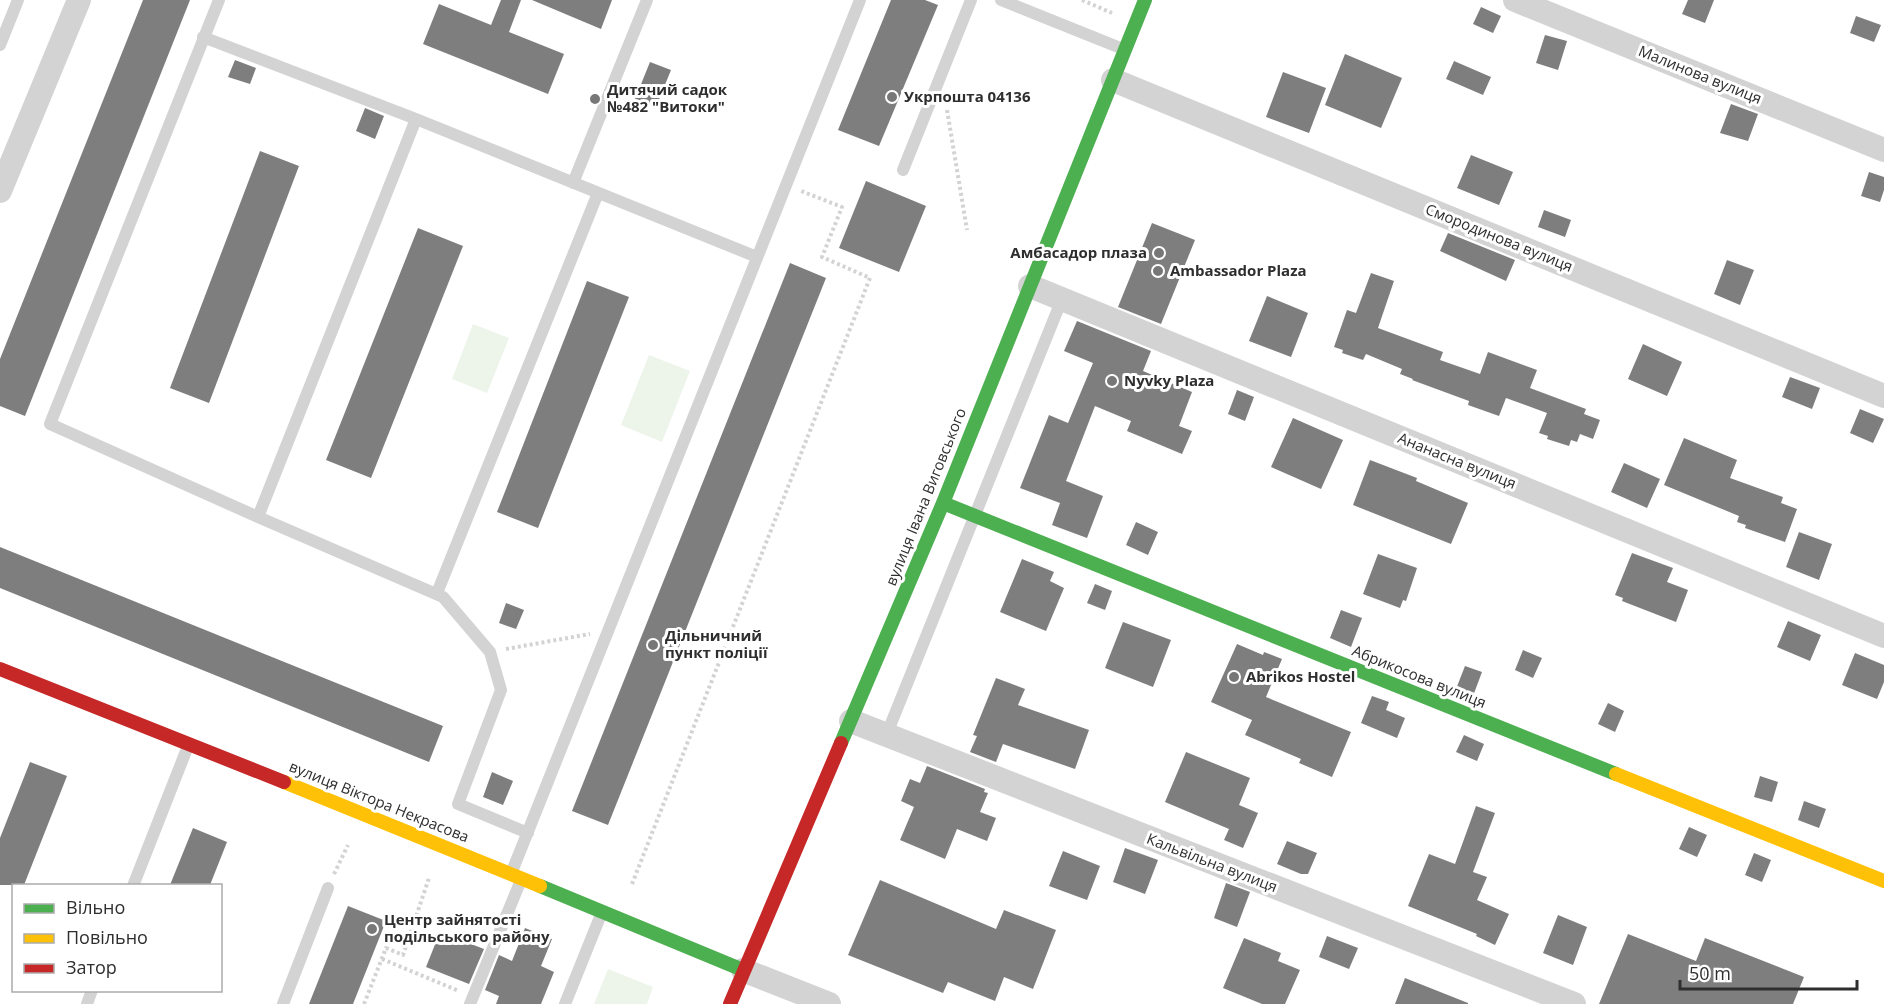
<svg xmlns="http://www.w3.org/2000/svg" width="1884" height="1004" font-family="'Open Sans',sans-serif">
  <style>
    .green { fill: #edf5eb }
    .building { fill: #7e7e7e }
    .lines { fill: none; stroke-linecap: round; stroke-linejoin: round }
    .path { stroke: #d3d3d3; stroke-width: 4; stroke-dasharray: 3 3; stroke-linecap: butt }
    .lane { stroke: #d3d3d3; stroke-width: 12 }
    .street { stroke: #d3d3d3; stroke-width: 24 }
    .fast { stroke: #4caf50; stroke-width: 14 }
    .slow { stroke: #ffc107; stroke-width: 14 }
    .jam { stroke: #c62828; stroke-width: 14 }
    .poi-dot { fill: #777; stroke: #fff; stroke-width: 2 }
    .labels { text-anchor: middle; stroke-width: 6; stroke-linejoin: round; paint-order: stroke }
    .street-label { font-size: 15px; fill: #2e2e2e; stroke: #fff }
    .poi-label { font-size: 15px; font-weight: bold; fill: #2e2e2e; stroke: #fff; text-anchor: start }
  </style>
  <rect width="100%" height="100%" fill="#fff"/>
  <path class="green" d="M 473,324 L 509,338 L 487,393 L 452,379 Z
    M 649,355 L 690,371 L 662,442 L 621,425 Z
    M 608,969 L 653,987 L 647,1004 L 594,1004 Z"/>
  <path class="building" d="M 143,0 L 190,0 L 25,416 L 0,406 L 0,359 Z
    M 501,0 L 521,0 L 509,32 L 564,54 L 548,94 L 423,44 L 439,4 L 491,25 Z
    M 532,0 L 612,0 L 601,29 Z
    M 891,0 L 925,0 L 938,5 L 879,146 L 838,130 Z
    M 1688,0 L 1714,0 L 1705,23 L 1682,14 Z
    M 1481,7 L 1501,16 L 1493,33 L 1473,24 Z
    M 1856,16 L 1881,25 L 1874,42 L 1850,33 Z
    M 1545,35 L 1567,41 L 1558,70 L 1536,63 Z
    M 1345,54 L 1402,78 L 1381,128 L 1325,105 Z
    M 235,60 L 256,68 L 250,84 L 228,77 Z
    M 1454,61 L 1491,77 L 1483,95 L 1446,79 Z
    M 650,62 L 671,70 L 656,107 L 635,99 Z
    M 1283,72 L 1326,88 L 1309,133 L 1266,117 Z
    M 1731,104 L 1758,114 L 1748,141 L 1720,133 Z
    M 365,108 L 384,116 L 375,139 L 356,131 Z
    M 260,151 L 299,166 L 209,403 L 170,388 Z
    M 1471,155 L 1513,172 L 1499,205 L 1457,188 Z
    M 1869,172 L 1884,177 L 1884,190 L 1880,202 L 1861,196 Z
    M 866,181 L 926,206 L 899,272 L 839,248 Z
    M 1544,210 L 1571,220 L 1565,237 L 1538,227 Z
    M 1152,223 L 1195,240 L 1161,324 L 1118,307 Z
    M 418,228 L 463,246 L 371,478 L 326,460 Z
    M 1448,233 L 1515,260 L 1506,281 L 1440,251 Z
    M 1727,260 L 1754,270 L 1740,305 L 1714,294 Z
    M 790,263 L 826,278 L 608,825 L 572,811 Z
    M 1371,273 L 1394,281 L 1378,328 L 1443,352 L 1440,360 L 1480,374 L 1488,352 L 1537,370 L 1530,388 L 1586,409 L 1584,414 L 1600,420 L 1593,439 L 1580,434 L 1577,442 L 1571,440 L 1569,446 L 1547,439 L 1548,436 L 1539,433 L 1547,413 L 1506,398 L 1499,416 L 1468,405 L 1469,401 L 1412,380 L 1413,379 L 1400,374 L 1402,369 L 1366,354 L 1363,360 L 1342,353 L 1343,350 L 1334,347 L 1347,310 L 1356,313 Z
    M 587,281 L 629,297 L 538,528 L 497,512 Z
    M 1267,296 L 1308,313 L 1291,357 L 1249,341 Z
    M 1077,321 L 1151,351 L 1143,371 L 1192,392 L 1179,426 L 1192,431 L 1182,454 L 1127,431 L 1131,421 L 1095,406 L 1066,481 L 1103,496 L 1087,538 L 1052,525 L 1060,503 L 1020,488 L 1049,415 L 1068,423 L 1093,363 L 1064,351 Z
    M 1643,344 L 1682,362 L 1667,396 L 1628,379 Z
    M 1790,377 L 1820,388 L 1812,409 L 1782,397 Z
    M 1237,390 L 1254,397 L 1245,421 L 1228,414 Z
    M 1860,409 L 1884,419 L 1873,443 L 1850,433 Z
    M 1293,418 L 1343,440 L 1321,489 L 1271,467 Z
    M 1684,438 L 1737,460 L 1730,478 L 1783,497 L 1781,503 L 1797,509 L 1785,542 L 1745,528 L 1746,525 L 1737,522 L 1739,516 L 1664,485 Z
    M 1370,460 L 1417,478 L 1416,481 L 1468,503 L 1451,544 L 1353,505 Z
    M 1624,463 L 1660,479 L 1647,508 L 1611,492 Z
    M 1136,522 L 1158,532 L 1148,555 L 1126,545 Z
    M 1799,532 L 1832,544 L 1819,580 L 1786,567 Z
    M 0,547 L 443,726 L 429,762 L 0,588 Z
    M 1632,553 L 1673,568 L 1667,582 L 1688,590 L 1676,622 L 1622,601 L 1623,598 L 1615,595 Z
    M 1378,554 L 1417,568 L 1406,601 L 1403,600 L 1400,608 L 1363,594 Z
    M 1022,559 L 1054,572 L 1050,581 L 1064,588 L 1046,631 L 1000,612 Z
    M 1095,584 L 1112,591 L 1105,610 L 1087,603 Z
    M 506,603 L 524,610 L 516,629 L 499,623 Z
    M 1341,610 L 1362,618 L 1351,647 L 1330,638 Z
    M 1788,621 L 1821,635 L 1810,661 L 1777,647 Z
    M 1123,622 L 1171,640 L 1153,687 L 1105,668 Z
    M 1237,644 L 1263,655 L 1264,652 L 1282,659 L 1266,697 L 1351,732 L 1332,777 L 1299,763 L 1301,759 L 1245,735 L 1252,720 L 1211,702 Z
    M 1523,650 L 1542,658 L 1533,678 L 1515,670 Z
    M 1855,653 L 1884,665 L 1884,682 L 1877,699 L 1842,685 Z
    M 1465,666 L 1482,672 L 1473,696 L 1456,689 Z
    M 996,678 L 1025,689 L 1018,705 L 1089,730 L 1075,769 L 1003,744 L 996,762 L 970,752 L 977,736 L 973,735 Z
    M 1372,696 L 1389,702 L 1386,710 L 1405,718 L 1397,738 L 1361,723 Z
    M 1608,703 L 1624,711 L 1615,732 L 1598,724 Z
    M 1464,735 L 1484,744 L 1477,761 L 1456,752 Z
    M 1186,752 L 1250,778 L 1239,805 L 1258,813 L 1243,848 L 1224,840 L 1229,829 L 1165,802 Z
    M 30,762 L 67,776 L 24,885 L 0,885 L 0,838 Z
    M 927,766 L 985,789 L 984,792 L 988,793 L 980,812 L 996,818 L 987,841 L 957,829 L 945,859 L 900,840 L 914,807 L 901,801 L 910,779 L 920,783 Z
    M 492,772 L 513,781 L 503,805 L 483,797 Z
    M 1760,776 L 1778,782 L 1772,802 L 1754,797 Z
    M 1804,801 L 1826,809 L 1819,828 L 1798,820 Z
    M 1476,806 L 1495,813 L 1473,872 L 1487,877 L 1477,900 L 1509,914 L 1495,945 L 1476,936 L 1477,934 L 1408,906 L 1429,854 L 1455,864 Z
    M 1689,827 L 1707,835 L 1697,857 L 1679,849 Z
    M 193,828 L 227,842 L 210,885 L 170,885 Z
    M 1287,841 L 1317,853 L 1308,874 L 1301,874 L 1277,864 Z
    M 1125,848 L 1158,860 L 1145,894 L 1113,882 Z
    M 1063,851 L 1100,866 L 1087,900 L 1049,886 Z
    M 1754,853 L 1771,860 L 1762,882 L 1745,875 Z
    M 880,880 L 996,929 L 1004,910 L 1056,930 L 1033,989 L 1004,977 L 995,1001 L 948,982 L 943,993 L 848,955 Z
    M 1226,883 L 1250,892 L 1237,927 L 1214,918 Z
    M 348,906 L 386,921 L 353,1004 L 309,1004 Z
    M 1558,915 L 1587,927 L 1573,965 L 1543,953 Z
    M 525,928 L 552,939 L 541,966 L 554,972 L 541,1004 L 496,1004 L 499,996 L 485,990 L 499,955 L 512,961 Z
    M 440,932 L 484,949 L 469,984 L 426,967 Z
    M 1628,934 L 1696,961 L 1705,938 L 1804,977 L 1793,1004 L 1599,1004 Z
    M 1327,936 L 1358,948 L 1349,969 L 1319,957 Z
    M 1244,938 L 1281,953 L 1278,961 L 1300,970 L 1285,1004 L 1262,1004 L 1223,988 Z
    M 1405,978 L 1468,1003 L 1468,1004 L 1395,1004 Z"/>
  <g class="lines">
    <path class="path" d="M 1082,0 L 1112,13
      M 947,110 L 967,230
      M 506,649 L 590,634
      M 334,874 L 348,845
      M 632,884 L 870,278 L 822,257 L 842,207 L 801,191
      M 382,959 L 459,991
      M 364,1004 L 386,948 L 403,955 L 429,878"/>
    <path class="lane" d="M 219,0 L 50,424 L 258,517 L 443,597 L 490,652 L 501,690 L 458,804 L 528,833
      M 1001,0 L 1123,49
      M 203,37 L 416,119 L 757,257
      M 0,45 L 18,0
      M 903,170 L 971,0
      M 573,183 L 647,0
      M 258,517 L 416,119
      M 437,593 L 598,193
      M 886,736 L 1062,299
      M 511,874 L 860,0
      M 133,886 L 188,746
      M 87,1004 L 92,990
      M 283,1004 L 328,888
      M 470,1004 L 521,880
      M 565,1004 L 602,912"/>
    <path class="street" d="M 1515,0 L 1884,150
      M 1113,80 L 1884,396
      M 0,191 L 79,0
      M 1030,286 L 1884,636
      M 851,721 L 1574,1004
      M 743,970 L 829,1004"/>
    <path class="fast" d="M 943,503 L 1616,774
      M 841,743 L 943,503 L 1145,0
      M 540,886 L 743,970"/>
    <path class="slow" d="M 1616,774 L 1884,881
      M 284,782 L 540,886"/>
    <path class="jam" d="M 0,669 L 284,782
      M 730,1004 L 841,743"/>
  </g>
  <g class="poi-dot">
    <circle cx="892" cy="97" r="6"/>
    <circle cx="595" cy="99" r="6"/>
    <circle cx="1159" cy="253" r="6"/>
    <circle cx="1158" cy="271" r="6"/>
    <circle cx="1112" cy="381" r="6"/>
    <circle cx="653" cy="645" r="6"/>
    <circle cx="1234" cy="677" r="6"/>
    <circle cx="372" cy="929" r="6"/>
  </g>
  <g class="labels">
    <g class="street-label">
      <text transform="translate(1700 75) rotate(22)" y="5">Малинова вулиця</text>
      <text transform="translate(1499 238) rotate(22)" y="5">Смородинова вулиця</text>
      <text transform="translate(1457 461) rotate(22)" y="5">Ананасна вулиця</text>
      <text transform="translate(926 497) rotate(-68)" y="5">вулиця Івана Виговського</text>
      <text transform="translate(1419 677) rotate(22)" y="5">Абрикосова вулиця</text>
      <text transform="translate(379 802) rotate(22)" y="5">вулиця Віктора Некрасова</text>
      <text transform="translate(1212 863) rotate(21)" y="5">Кальвільна вулиця</text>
    </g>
    <g class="poi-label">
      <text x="607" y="95">Дитячий садок<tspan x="607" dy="17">№482 "Витоки"</tspan></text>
      <text x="904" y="102">Укрпошта 04136</text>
      <text x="1147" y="258" text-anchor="end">Амбасадор плаза</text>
      <text x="1170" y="276">Ambassador Plaza</text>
      <text x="1124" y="386">Nyvky Plaza</text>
      <text x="665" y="641">Дільничний<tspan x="665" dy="17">пункт поліції</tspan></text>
      <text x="1246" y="682">Abrikos Hostel</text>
      <text x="384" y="925">Центр зайнятості<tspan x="384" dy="17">подільського району</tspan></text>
    </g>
  </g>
  <rect x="12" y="884" width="210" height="108" fill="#ffffff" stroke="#ababab" stroke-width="1.5"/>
  <rect x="24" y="904" width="30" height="9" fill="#4caf50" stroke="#ababab" stroke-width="1.5"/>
  <text x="66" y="914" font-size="18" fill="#2e2e2e">Вільно</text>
  <rect x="24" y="934" width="30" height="9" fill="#ffc107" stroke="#ababab" stroke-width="1.5"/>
  <text x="66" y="944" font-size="18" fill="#2e2e2e">Повільно</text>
  <rect x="24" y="964" width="30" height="9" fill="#c62828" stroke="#ababab" stroke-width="1.5"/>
  <text x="66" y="974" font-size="18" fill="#2e2e2e">Затор</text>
  <path d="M1680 980v9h177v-9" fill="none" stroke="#2e2e2e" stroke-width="3"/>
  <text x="1689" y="980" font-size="18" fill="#2e2e2e" stroke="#ffffff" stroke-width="4.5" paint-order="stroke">50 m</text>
</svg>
